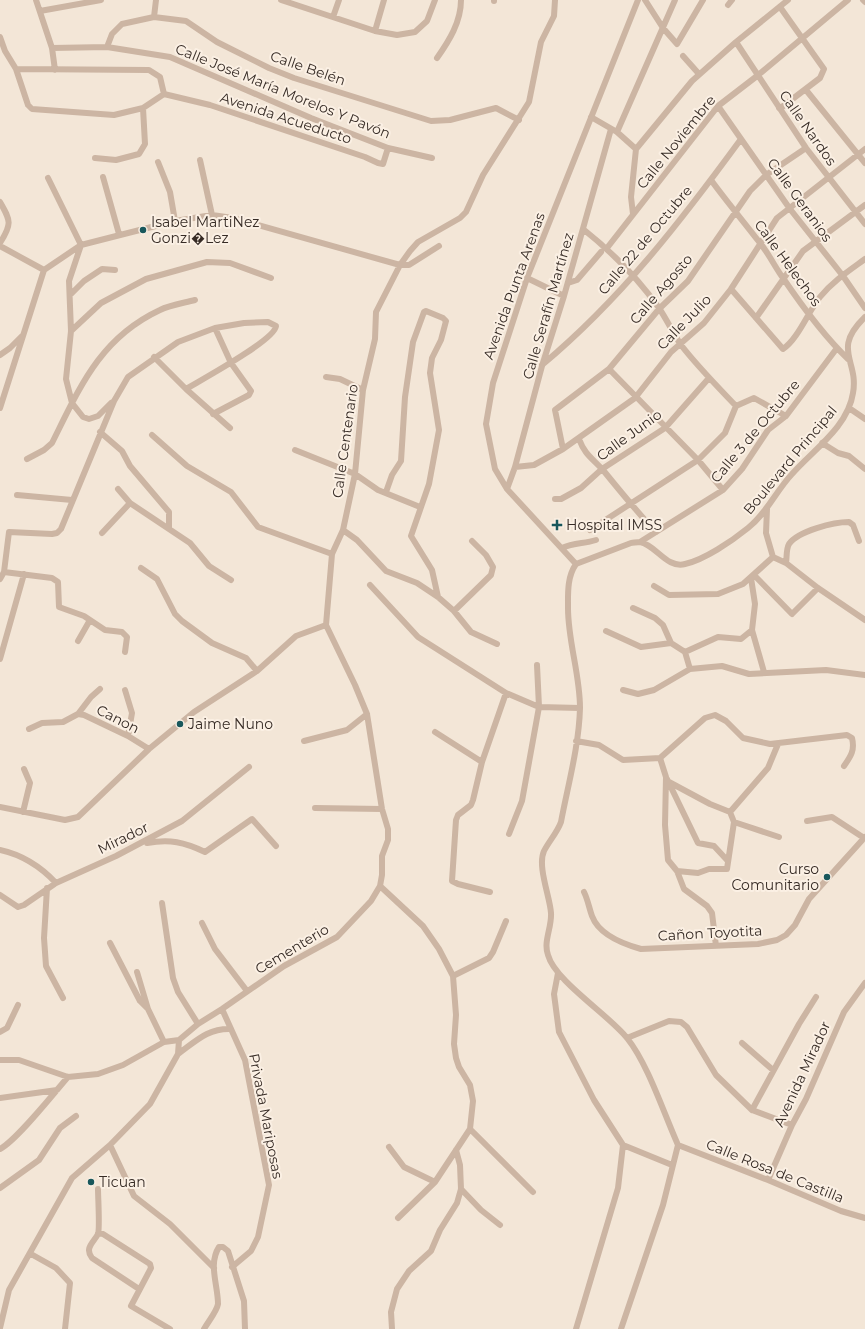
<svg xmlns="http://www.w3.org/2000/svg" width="865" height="1329" font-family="Montserrat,sans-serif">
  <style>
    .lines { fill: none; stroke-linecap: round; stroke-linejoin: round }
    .minor { stroke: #ccb5a3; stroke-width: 6 }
    .poi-dot { fill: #18575b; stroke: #fbf0e4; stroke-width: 1.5 }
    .labels { text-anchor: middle; stroke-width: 4; stroke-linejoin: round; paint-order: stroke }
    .street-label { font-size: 14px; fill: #362b25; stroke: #fbf0e4 }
    .poi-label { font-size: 14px; fill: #362b25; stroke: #fbf0e4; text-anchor: start }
  </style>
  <rect width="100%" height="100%" fill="#f3e6d7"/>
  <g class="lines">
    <path class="minor" d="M 36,0 L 52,48 L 55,70
      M 281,0 L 375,31 L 397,35 L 415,32 L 427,21 L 435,0
      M 645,0 L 663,28 L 677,44 L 703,0
      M 863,0 L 865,2
      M 494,1 L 494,0
      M 728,5 L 732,0
      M 40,11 L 101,0
      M 154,17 L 156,0
      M 333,17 L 339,0
      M 375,31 L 384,0
      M 0,37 L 5,51 L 16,69 L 28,105 L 32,109 L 114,115 L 143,108 L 164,94
      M 736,42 L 806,148 L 865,224
      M 107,47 L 112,34 L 122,24 L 154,17 L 186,21 L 217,42 L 269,68 L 294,78 L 431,121 L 450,120 L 496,108 L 519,120
      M 52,48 L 107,47 L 170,57 L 311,118 L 388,148 L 432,158
      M 683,56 L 699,74
      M 437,58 C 449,41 461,22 461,0
      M 16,69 L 149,70 L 160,77 L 164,94
      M 806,90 L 865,163
      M 164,94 L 210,105 L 365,157 L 378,163 L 383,164 L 388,148
      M 718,106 L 790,209 L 843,276 L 865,308
      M 779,108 L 782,107 L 820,78 L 824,69 L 780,7
      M 591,117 L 617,132 L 636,149
      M 617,132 L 675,0
      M 636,149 L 692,81 L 736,42 L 788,0
      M 95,158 L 116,160 L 139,154 L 145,144 L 143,108
      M 200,160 L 212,215
      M 158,162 L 170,192 L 175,221
      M 103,177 L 119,234
      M 48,178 L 81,245 L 69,281 L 71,331 L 66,379 L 72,403 L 83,417 L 89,419 L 98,416 L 111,403
      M 711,180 C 727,202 744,222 760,243 C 769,254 775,267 783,278 C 802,306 824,336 848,359
      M 0,202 C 11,221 12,224 0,243
      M 633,214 L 631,197 L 636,149
      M 583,229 C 612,252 637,277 659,308 C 667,320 673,333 681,345 C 698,367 717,386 736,406
      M 0,246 L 44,270
      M 607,248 L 718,106 L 757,76 L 848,0
      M 44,270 L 81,245 L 175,221 L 212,215 L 233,218 L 400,265 L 409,265 L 439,246
      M 527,278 L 564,296
      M 568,283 L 577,280 L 601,252
      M 731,289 L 783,349 C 798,339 808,312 820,297 C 833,281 850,270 865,259
      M 70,295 L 84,281 L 102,269 L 115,270
      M 756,318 L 803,251 L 865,205
      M 71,331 L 101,303 L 146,279 L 207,262 L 230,263 L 271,278
      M 0,355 L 10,348 L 22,336
      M 154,357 L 186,389 L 230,428
      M 542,365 C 621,299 681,221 741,139
      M 609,369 L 698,460 L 723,490
      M 326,377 L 340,379 L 363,390
      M 736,406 L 754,398 L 786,416
      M 0,408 L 44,270
      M 849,408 L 865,419
      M 213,414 L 249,395 L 251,391 L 231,363 L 215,328
      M 100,432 L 122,451 L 130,466 L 169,512 L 169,528
      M 152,435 L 187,466 L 231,492 L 258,527 L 332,554
      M 579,439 C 585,455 592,458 603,470 C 620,491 637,512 656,532
      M 822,443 L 838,453 L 849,456 L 865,469
      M 563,449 L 555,410 L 609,369 L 659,309 L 688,281 L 750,191 L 766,175 L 806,148
      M 295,450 L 355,474 L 378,490 L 420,507
      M 27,459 L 44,450 L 52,443 C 80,387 100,338 160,310 C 170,305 184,303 195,300
      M 515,467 L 534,465 L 563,449 L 635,398 L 671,352 L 704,323 L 731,289 L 777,218 L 865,149
      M 118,489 L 130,503 L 190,543 L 209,566 L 231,580
      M 507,489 L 515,467 L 542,366 L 564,296 L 611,129
      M 386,492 L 392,475 L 401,461 L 405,397 L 413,342 L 424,312 L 426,311 L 443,318 L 446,321 L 441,340 L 432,358 L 430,373 L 439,430 L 429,484 L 411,536 L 432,570 L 438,597
      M 17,495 L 72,500
      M 555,499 L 561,499 L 581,488 L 602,469 L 665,428 L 709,378
      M 767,509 L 766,533 L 773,557 L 786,563 L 818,588 L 865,620
      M 343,530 L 357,540 L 386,571 L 417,583 L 438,597 L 454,611 L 471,632 L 497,644
      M 590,530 L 698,460 L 725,433 L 736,406
      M 102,533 L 130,503
      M 640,542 L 723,490 L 742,469 L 768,430 L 786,416 L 837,348
      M 562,548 C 574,542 584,544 596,540
      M 786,563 C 787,557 786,549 789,544 C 798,531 834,522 849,522 L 853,525 L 859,541
      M 576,564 C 567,577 568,593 568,608 C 568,642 580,674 580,708 C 579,746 568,785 561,822 C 557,833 549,841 544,851 C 537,866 550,897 551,913 C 552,927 543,942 548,955 C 555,981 609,1015 627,1038 C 648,1064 664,1114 678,1145
      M 576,564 L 507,489 L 495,469 L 486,424 L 493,383 L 527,278 L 638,0
      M 576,564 L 631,543 C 633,543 637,542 640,542 C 656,545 667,569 685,564 C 704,560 732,541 748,528 C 767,513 776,491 792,474 C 813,450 848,427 853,393 C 859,360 831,350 865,317
      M 141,568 L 157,579 L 175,614 L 182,621 L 212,643 L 246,658 L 257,671
      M 4,572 L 52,578 L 58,582 L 59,607 L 84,616 L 105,630 L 122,632 L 127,637 L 125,652
      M 754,575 L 792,614 L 818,588
      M 751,578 L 755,604 L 752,630 L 764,672
      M 0,579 L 4,572 L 9,532 L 52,534 L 57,533 L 61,529 L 114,401 L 128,377 L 178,342 L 215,328 L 244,323 L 268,322 L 276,326 C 275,340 201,380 186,389
      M 370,585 L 418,637 L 506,693 L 539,707 L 580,708
      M 654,586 L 669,595 L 718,594 L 743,584 L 773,557
      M 633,608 L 655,618 L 663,625 L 671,643 L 685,652 L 690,669
      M 454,611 L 491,575 L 493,567 L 486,555 L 472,541
      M 326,625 L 332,554 L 343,530 L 355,474 L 363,390 L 375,339 L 376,312 L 400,265 L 410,251 L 418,242 L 460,218 L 466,212 L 483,175 L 529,102 L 541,42 L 554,16 L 555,0
      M 606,631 L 641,647 L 671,643
      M 78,641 L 90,620
      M 685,652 L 718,637 L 741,639 L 752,630
      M 0,659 L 24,574
      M 125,690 L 132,713 L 128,736
      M 623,690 L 638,694 L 654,690 L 690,669 L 722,666 L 749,674 L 826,670 L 865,675
      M 78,714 L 91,697 L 100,689
      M 29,729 L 42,723 L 63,722 L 78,714 L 84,715 L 128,736 L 149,749
      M 435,732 L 482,762
      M 304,741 L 347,730 L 367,714
      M 576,741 L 599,745 L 623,760 L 660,758
      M 660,758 L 705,718 L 715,715 L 726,721 L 743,738 L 770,744 L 847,735 L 852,738 C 855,750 851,756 844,766
      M 660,758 L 666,777 L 665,825 L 668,860 L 677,871 L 684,889 L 707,906 L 712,913 L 716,946
      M 667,779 L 698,843 L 714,846 L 727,860
      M 669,782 L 710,804 L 730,812
      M 0,807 L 65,820 L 78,817 L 149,749 L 194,712 L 257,671 L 296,636 L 326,625
      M 315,808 L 382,809
      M 23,812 L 30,783 L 24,769
      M 807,821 L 832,817 L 864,838
      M 734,822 L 779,837
      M 509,834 L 522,801 L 539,707 L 537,665
      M 147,843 C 170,839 184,842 205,852 L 252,819 L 276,846
      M 0,850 C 23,855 40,866 56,883
      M 677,871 L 698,873 L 709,869 L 727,869 L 734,822 L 730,812 L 768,768 L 778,744
      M 380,886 L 423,926 L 439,949 L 453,976 L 456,1015 L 454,1044 L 456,1058 L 459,1067 L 470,1085 L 473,1101 L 470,1129 L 435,1182 L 398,1218
      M 47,888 L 44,938 L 46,966 L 63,998
      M 490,892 L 458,884 L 452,881 L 456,820 L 458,815 L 471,805 L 473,800 L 482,762 L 506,693
      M 584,892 C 588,900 589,908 592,916 C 599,935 623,944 641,949 L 758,944 L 777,940 L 786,935 L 795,925 L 809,899 L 865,837
      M 0,895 L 18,907 L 24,905 L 56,883 L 116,856 L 182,821 L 249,767
      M 162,903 L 173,978 L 178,992 L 198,1024
      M 202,923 L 215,949 L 247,991
      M 110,943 L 140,1001 L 148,1009
      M 137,972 L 148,1009 L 164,1042
      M 558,973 L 554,994 L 559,1032 L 594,1100 L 623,1145 L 618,1188 L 576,1329
      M 453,976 L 489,958 L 493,952 L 506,921
      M 222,1009 L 245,1060 L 269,1185 L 258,1237 L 251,1251 L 232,1267
      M 0,1032 L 7,1028 L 18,1005
      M 627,1038 L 669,1021 L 681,1022 L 687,1027 L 716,1075 L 752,1110 L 792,1125
      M 742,1043 L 773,1070
      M 178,1054 C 196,1041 208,1028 231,1029
      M 0,1060 L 19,1060 L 68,1077 L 98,1074 L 123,1065 L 164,1042 L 179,1040 L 198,1024 L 222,1009 L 284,966 L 337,937 L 371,901 L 380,886 L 382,875 L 382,856 L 388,840 L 388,829 L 382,809 L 367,714 L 355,685 L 326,625
      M 0,1098 L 57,1090
      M 752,1110 L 799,1024 L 816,997
      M 470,1129 L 533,1192
      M 110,1145 L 134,1196 L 170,1224 L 214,1268
      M 623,1145 L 672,1165
      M 678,1145 L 768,1180 L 841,1211 L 865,1218
      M 389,1147 L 404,1167 L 435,1182
      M 0,1149 C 17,1140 53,1094 68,1077
      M 768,1180 L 792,1125 L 806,1099 L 844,1012 L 865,983
      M 0,1188 L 39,1160 L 60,1128 L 76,1116
      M 98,1189 C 98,1197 100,1229 98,1234 C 94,1242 84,1248 92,1258 L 139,1289
      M 461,1189 L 481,1210 L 500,1225
      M 98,1233 L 103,1234 L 150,1264 L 151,1268 L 131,1306 L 170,1329
      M 31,1254 L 56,1268 L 70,1283 L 65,1329
      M 0,1328 L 9,1290 L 72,1178 L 110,1145 L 150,1104 L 178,1054 L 179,1040
      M 204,1329 C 208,1322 217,1311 218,1304 C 218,1285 208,1264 219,1247 L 223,1247 L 228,1251 L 244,1301 L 245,1329
      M 392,1329 L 391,1312 L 397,1289 L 409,1271 L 431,1251 L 440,1230 L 457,1203 L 461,1189 L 460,1165 L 456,1150
      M 621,1329 L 663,1205 L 678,1145"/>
  </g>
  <g class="poi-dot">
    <circle cx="143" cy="230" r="4"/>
    <path d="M555 519h4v4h4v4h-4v4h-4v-4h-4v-4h4z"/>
    <circle cx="180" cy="724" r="4"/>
    <circle cx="827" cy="877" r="4"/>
    <circle cx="91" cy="1182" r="4"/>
  </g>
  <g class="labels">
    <g class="street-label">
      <text transform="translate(308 68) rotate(19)" y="5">Calle Belén</text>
      <text transform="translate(283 91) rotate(22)" y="5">Calle José María Morelos Y Pavón</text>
      <text transform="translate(286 118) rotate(18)" y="5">Avenida Acueducto</text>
      <text transform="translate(808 128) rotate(55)" y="5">Calle Nardos</text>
      <text transform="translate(676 142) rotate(-51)" y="5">Calle Noviembre</text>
      <text transform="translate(800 200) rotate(54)" y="5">Calle Geranios</text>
      <text transform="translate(645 240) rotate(-50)" y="5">Calle 22 de Octubre</text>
      <text transform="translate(788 263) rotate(54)" y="5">Calle Helechos</text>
      <text transform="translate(514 286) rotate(-70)" y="5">Avenida Punta Arenas</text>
      <text transform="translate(661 289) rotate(-49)" y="5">Calle Agosto</text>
      <text transform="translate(548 306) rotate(-74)" y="5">Calle Serafín Martínez</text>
      <text transform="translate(684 322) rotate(-46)" y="5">Calle Julio</text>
      <text transform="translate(755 431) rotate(-50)" y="5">Calle 3 de Octubre</text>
      <text transform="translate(629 435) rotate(-36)" y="5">Calle Junio</text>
      <text transform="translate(345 441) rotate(-82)" y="5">Calle Centenario</text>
      <text transform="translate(790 460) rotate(-50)" y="5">Boulevard Principal</text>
      <text transform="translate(118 719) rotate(27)" y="5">Canon</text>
      <text transform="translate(123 838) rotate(-26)" y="5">Mirador</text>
      <text transform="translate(710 933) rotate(-3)" y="5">Cañon Toyotita</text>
      <text transform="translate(292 949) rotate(-31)" y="5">Cementerio</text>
      <text transform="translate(802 1074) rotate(-65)" y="5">Avenida Mirador</text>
      <text transform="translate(266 1116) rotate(79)" y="5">Privada Mariposas</text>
      <text transform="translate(775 1171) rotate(22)" y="5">Calle Rosa de Castilla</text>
    </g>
    <g class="poi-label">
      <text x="151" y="227">Isabel MartiNez<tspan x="151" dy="16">Gonzi�Lez</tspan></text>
      <text x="566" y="530">Hospital IMSS</text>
      <text x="188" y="729">Jaime Nuno</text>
      <text x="819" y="874" text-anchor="end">Curso<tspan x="819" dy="16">Comunitario</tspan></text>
      <text x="99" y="1187">Ticuan</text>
    </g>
  </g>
</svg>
